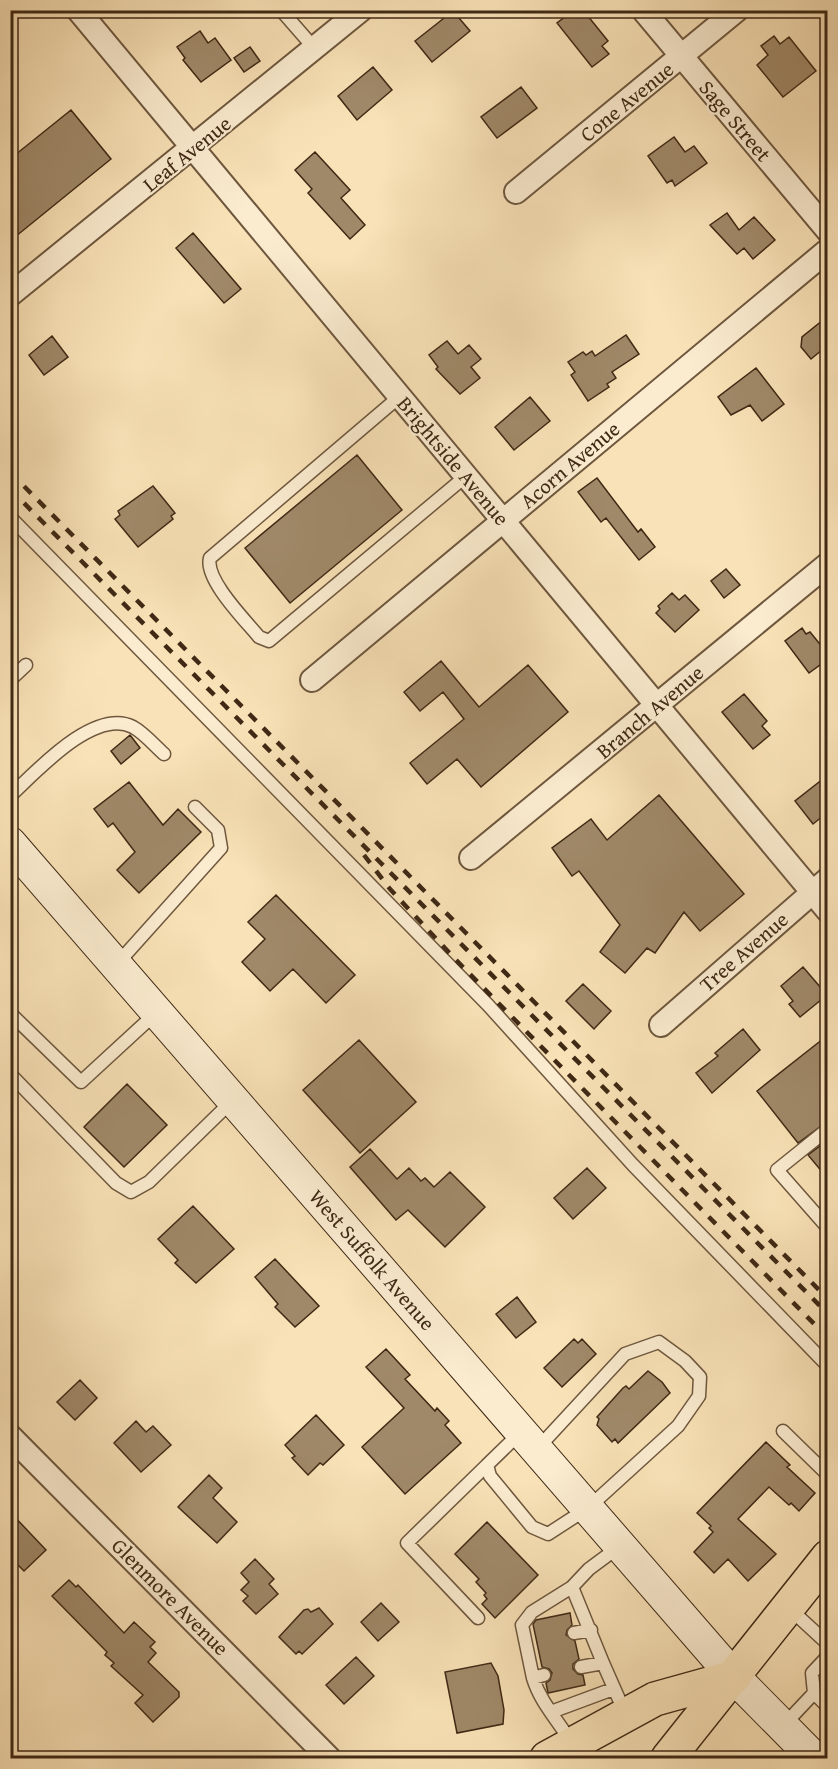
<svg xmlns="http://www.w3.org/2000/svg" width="838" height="1769" font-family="'Gentium Book Plus',serif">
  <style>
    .building { fill: #a08969; stroke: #3f2915; stroke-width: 1.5 }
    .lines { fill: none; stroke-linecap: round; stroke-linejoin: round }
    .lane-casing { stroke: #6e573e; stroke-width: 15 }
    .street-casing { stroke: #6e573e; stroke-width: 26 }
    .secondary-casing { stroke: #3f2915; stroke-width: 34 }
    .primary-casing { stroke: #3f2915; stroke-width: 36 }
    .lane { stroke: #fbecd0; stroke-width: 12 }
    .street { stroke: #fbecd0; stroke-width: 22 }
    .secondary { stroke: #fbecd0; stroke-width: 32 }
    .primary { stroke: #f9e2b7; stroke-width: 33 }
    .rail { stroke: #3f2915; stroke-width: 4.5; stroke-dasharray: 10 10; stroke-linecap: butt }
    .labels { text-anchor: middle; stroke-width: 4.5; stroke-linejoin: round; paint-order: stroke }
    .street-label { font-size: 21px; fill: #3f2915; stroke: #fbecd0 }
  </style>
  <rect width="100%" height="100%" fill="#f9e2b7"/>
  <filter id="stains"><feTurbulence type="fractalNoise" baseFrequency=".00333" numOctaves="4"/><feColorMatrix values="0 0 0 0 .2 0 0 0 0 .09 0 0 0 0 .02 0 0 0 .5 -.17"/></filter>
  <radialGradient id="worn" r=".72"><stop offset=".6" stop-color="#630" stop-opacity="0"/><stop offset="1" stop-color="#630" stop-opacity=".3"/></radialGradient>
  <path class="building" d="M 574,10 L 583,10 L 608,41 L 602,46 L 609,54 L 592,67 L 557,23 Z
    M 453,11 L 470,31 L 432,62 L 415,41 Z
    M 200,31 L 208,43 L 215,38 L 231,60 L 201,82 L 183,60 L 185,58 L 177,47 Z
    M 774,36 L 780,44 L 789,37 L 816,71 L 783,97 L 757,65 L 768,55 L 761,46 Z
    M 250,47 L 260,61 L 244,72 L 234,58 Z
    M 373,67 L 392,90 L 357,120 L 338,96 Z
    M 521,87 L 537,108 L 497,138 L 481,117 Z
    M 71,110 L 111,159 L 10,241 L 10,159 Z
    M 674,137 L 685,152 L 694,146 L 707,163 L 675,186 L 672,180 L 667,183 L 648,156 Z
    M 315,152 L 350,190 L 341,198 L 365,225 L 350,239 L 308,193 L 312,189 L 295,170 Z
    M 727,213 L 739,230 L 754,217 L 775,240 L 753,259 L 744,248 L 737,254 L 710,225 Z
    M 193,233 L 241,289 L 224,303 L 176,248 Z
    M 828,316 L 828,345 L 811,359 L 801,347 L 802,337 Z
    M 626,335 L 639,354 L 612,372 L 616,378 L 607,384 L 609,387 L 588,401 L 571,375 L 575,372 L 568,362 L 583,352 L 586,355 L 592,351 L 595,356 Z
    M 52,336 L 68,357 L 44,375 L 29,355 Z
    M 447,341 L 458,354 L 469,345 L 481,359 L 471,367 L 480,378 L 460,394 L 436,369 L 438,367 L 429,355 Z
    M 756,368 L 784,404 L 762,421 L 750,405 L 731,415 L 718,397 Z
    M 530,397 L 550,421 L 514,450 L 495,427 Z
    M 357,455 L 402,510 L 290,603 L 245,548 Z
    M 597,478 L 638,532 L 641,529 L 655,547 L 639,560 L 606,518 L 601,522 L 578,492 Z
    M 153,486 L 175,513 L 171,516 L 173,519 L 138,547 L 115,519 L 120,515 L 118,511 Z
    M 726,569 L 740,585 L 724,598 L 711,581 Z
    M 672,593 L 679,600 L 685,595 L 699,610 L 675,632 L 656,613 L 660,609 L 658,606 Z
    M 802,628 L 806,634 L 810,632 L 828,654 L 828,659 L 809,673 L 785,641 Z
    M 441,661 L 479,707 L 528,665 L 568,712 L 481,787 L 457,759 L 427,784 L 410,763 L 464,719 L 443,692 L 420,711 L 404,692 Z
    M 744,694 L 767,721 L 762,726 L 770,735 L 753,749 L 722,712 Z
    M 130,735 L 140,748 L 121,764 L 111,751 Z
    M 828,775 L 828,812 L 813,824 L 795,801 Z
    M 129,782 L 163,825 L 178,809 L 201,832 L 139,893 L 117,870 L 135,852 L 113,823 L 108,827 L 94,809 Z
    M 659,795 L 744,894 L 700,931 L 684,912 L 655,953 L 647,948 L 625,973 L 600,952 L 620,925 L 579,871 L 572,876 L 552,848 L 591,819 L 607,840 Z
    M 276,895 L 355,975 L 326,1003 L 293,969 L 270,991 L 242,962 L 265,939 L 248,922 Z
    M 803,967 L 827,995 L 800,1017 L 789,1004 L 793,1001 L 781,986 Z
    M 583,984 L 611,1011 L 594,1029 L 566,1001 Z
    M 743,1029 L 760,1050 L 712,1093 L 696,1073 L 718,1056 L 715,1053 Z
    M 828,1035 L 828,1121 L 798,1143 L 757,1091 Z
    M 359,1040 L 416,1102 L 360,1153 L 303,1090 Z
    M 127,1084 L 167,1125 L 124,1167 L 84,1127 Z
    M 828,1140 L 828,1179 L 808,1155 Z
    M 370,1149 L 397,1179 L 409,1168 L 421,1181 L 425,1178 L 434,1187 L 450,1172 L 485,1207 L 445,1247 L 408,1210 L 396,1220 L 350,1167 Z
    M 587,1168 L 606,1188 L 573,1219 L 554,1198 Z
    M 193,1206 L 234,1249 L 196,1283 L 175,1263 L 178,1260 L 158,1239 Z
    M 275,1259 L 319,1306 L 295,1327 L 275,1307 L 278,1304 L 255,1277 Z
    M 517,1297 L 536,1322 L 516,1338 L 496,1314 Z
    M 574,1339 L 578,1343 L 582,1339 L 596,1354 L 562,1387 L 544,1368 Z
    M 386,1349 L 410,1375 L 405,1379 L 435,1411 L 437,1408 L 449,1421 L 445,1425 L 461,1443 L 405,1494 L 362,1447 L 404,1408 L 366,1367 Z
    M 648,1371 L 662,1382 L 670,1393 L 618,1443 L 615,1439 L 612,1442 L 597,1425 L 599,1419 L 597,1417 L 623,1388 L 626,1386 L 629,1389 Z
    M 80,1380 L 97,1398 L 75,1420 L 57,1402 Z
    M 316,1415 L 344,1445 L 323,1465 L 320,1463 L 308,1475 L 292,1458 L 295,1456 L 285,1445 Z
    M 136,1421 L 146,1432 L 153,1426 L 171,1445 L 141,1472 L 114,1443 Z
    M 766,1442 L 790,1465 L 787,1467 L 815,1493 L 799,1511 L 791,1503 L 789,1505 L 769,1487 L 738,1519 L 776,1554 L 748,1581 L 728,1559 L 714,1573 L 694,1552 L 713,1532 L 709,1528 L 711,1526 L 697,1513 Z
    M 209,1475 L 222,1488 L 213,1498 L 237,1522 L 217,1543 L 178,1507 Z
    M 10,1512 L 46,1550 L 24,1571 L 10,1557 Z
    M 487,1522 L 538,1575 L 495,1618 L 482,1604 L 487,1599 L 484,1595 L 486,1593 L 476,1582 L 479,1579 L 455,1554 Z
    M 255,1559 L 274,1579 L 269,1584 L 278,1594 L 256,1614 L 243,1601 L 248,1596 L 241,1590 L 249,1582 L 241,1573 Z
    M 69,1580 L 76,1587 L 78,1585 L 124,1633 L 134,1622 L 155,1642 L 150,1647 L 156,1653 L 148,1662 L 179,1692 L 179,1697 L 153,1722 L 135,1703 L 143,1695 L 111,1666 L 114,1663 L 105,1655 L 107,1652 L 52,1596 Z
    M 381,1603 L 399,1622 L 378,1641 L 361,1622 Z
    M 319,1608 L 333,1624 L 302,1654 L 299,1651 L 296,1654 L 279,1637 L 304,1610 L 308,1609 L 311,1612 Z
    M 570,1613 L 572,1625 L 567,1630 L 566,1635 L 575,1641 L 579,1659 L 573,1664 L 573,1669 L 578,1674 L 583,1675 L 585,1685 L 548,1693 L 546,1683 L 550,1680 L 552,1673 L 549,1669 L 542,1667 L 533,1624 L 536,1620 Z
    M 356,1657 L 374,1676 L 344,1704 L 326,1685 Z
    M 491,1663 L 498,1676 L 504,1710 L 503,1724 L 457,1733 L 445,1672 Z"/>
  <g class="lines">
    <defs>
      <path id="lane" d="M 281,10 L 315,49
        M 399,397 L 210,558 C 204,579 246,621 259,637 L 269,641 L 466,476
        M 10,517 L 488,1005 L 633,1165 L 828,1366
        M 10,680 L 26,665
        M 10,796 C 35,773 94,707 133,727 C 144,733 155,746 164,754
        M 117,964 L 221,848 L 218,830 L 195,807
        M 10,1013 L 81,1082 L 156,1013
        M 10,1074 L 116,1183 L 131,1192 L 149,1182 L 233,1100
        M 828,1129 L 777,1170 L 828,1228
        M 783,1431 L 828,1475
        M 521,1432 L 487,1465 L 490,1476 L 532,1527 L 548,1534 L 588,1508 L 678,1426 L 699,1396 L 700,1377 L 685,1361 L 659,1342 L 625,1354 L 537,1449
        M 789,1608 L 828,1644
        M 478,1618 L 407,1543 L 487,1465
        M 574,1633 L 591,1630
        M 828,1656 L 812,1673 L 814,1693 L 828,1707
        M 603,1663 L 572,1587 L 589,1569 L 620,1546
        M 581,1667 L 603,1663 L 625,1713
        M 544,1675 L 533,1678 C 541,1704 559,1721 572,1744
        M 533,1678 L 522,1625 L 532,1612 L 572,1587
        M 551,1712 L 613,1689
        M 783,1726 L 814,1693"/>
      <path id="street" d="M 78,10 L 828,911
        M 643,10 L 828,231
        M 516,192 L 737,10
        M 10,295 L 361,10
        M 312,680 L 828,250
        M 471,858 L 828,564
        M 661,1025 L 828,879
        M 10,1436 L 329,1758"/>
      <path id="secondary" d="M 10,843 L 734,1677 L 814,1758"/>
      <path id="primary" d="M 547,1758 L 655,1699 L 734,1677
        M 668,1758 L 828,1557"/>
    </defs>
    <use href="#lane" class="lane-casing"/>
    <use href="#street" class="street-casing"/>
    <use href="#secondary" class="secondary-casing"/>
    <use href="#primary" class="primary-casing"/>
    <use href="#lane" class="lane"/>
    <use href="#street" class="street"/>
    <use href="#secondary" class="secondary"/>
    <use href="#primary" class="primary"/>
    <path class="rail" d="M 10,472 L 828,1299
      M 10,489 L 828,1314
      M 364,855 L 390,889 L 455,959 L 828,1338"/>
  </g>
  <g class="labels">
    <g class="street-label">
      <text transform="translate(627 102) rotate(-39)" y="7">Cone Avenue</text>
      <text transform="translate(735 121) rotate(50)" y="7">Sage Street</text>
      <text transform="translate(187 154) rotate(-39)" y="7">Leaf Avenue</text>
      <text transform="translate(453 461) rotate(50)" y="7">Brightside Avenue</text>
      <text transform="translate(570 465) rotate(-40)" y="7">Acorn Avenue</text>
      <text transform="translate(650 712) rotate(-40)" y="7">Branch Avenue</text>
      <text transform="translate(744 952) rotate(-41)" y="7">Tree Avenue</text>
      <text transform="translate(372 1260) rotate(49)" y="7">West Suffolk Avenue</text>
      <text transform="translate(170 1597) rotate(45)" y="7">Glenmore Avenue</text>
    </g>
  </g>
  <rect width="838" height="1769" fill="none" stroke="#f9e2b7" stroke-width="36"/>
  <rect x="12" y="12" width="814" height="1745" fill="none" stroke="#3f2915" stroke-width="3"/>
  <rect x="18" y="18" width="802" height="1733" fill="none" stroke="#3f2915" stroke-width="1.5"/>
  <rect width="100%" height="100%" filter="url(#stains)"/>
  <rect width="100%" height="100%" fill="url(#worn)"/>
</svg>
